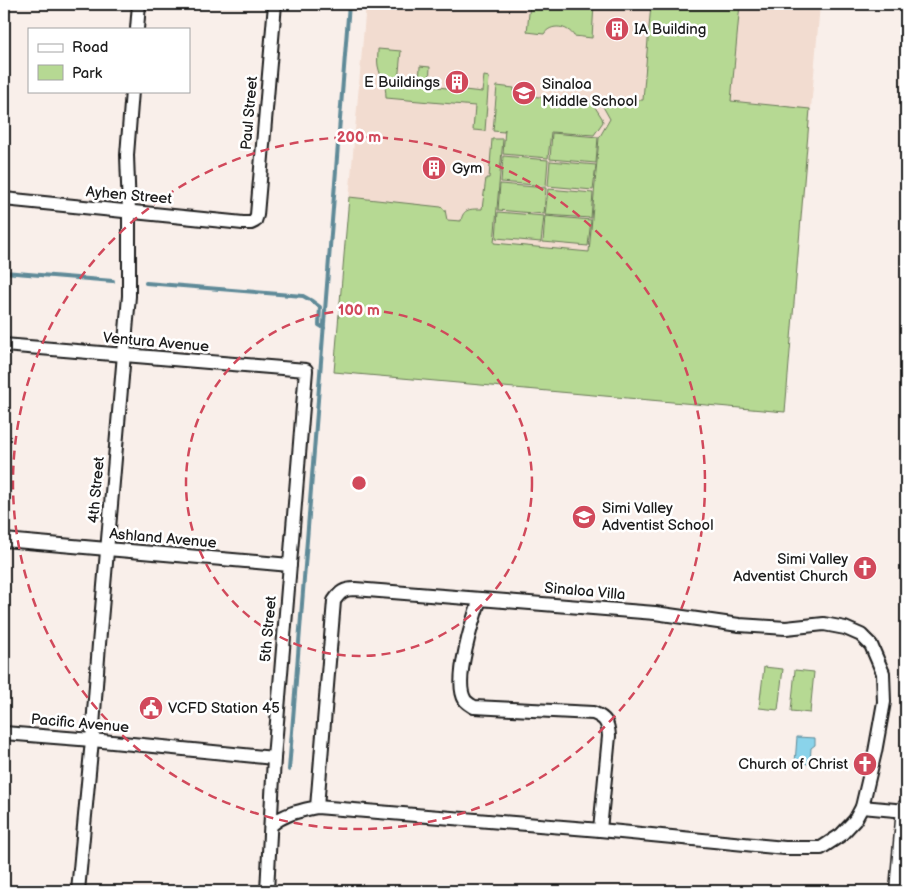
<svg xmlns="http://www.w3.org/2000/svg" width="910" height="895" font-family="'Balsamiq Sans',sans-serif">
<rect width="100%" height="100%" fill="#f9efea"/>
<filter id="ink" filterUnits="userSpaceOnUse"><feTurbulence type="fractalNoise" baseFrequency=".02" numOctaves="2"/><feDisplacementMap in="SourceGraphic" scale="10" xChannelSelector="R" yChannelSelector="G"/><feConvolveMatrix kernelMatrix="1 2 1 2 8 2 1 2 1" color-interpolation-filters="sRGB"/></filter>
<g filter="url(#ink)">
<path fill="#f2dcd0" d="M366 4H820L785 412 334 372Z"/>
<g fill="#b6d993" stroke="#697a58">
<path d="M530 4H594L592 38 574 36C568 26 551 23 544 34L527 32Z"/>
<path d="M651 4H740L731 101 810 109 785 412 334 372 349 197 441 207 445 210 447 220 461 221C463 208 471 209 482 209L486 178H489L492 139H503L494 243 589 252 599 138 610 119 601 103 604 100 628 103 629 100H643Z"/>
<path d="M378 49 401 51 398 82 419 84 420 66 430 67 429 86 482 92 484 76 489 77 485 131 473 130 475 106 386 98C386 82 381 80 378 66 377 61 378 55 378 49Z"/>
<path d="M497 86 514 88V95L591 101 602 118 603 122 594 135 551 132 548 158 503 154 505 129 504 132 493 131Z"/>
<path d="M552 133 598 137 596 163 550 159Z"/>
<path d="M503 156 548 160 546 186 501 182Z"/>
<path d="M550 161 596 165 593 190 548 186Z"/>
<path d="M500 184 546 188 544 214 498 210Z"/>
<path d="M548 189 593 193 591 218 545 215Z"/>
<path d="M498 212 544 216 541 242 496 238Z"/>
<path d="M545 216 591 220 588 246 543 242Z"/>
<path d="M764 667 783 669 778 710 759 708Z"/>
<path d="M795 670 814 672 810 713 791 711Z"/>
</g>
<path fill="#8ad3ea" stroke="#5e8a98" d="M797 737 815 738V745L811 748 810 764 795 763Z"/>
<g fill="none" stroke-linecap="round" stroke-linejoin="round">
<g stroke="#5e8a98" stroke-width="4">
<path d="M4 272 113 281"/>
<path d="M146 283 303 296 312 301 320 307 319 325 324 328"/>
<path d="M289 770 349 4"/>
</g>
<g stroke="#1c1c1c" stroke-width="16">
<g id="street">
<path d="M137 29 139 4"/>
<path d="M4 199 243 223H251L255 221 257 215 275 4"/>
<path d="M4 345 306 370 274 758 267 891"/>
<path d="M4 540 290 565"/>
<path d="M480 599C473 619 453 682 465 700 467 703 471 705 474 707L593 713C606 718 608 723 609 736L600 830"/>
<path d="M4 733 92 740 274 758"/>
<path d="M862 807 906 811"/>
<path d="M271 825C286 813 299 811 317 807L600 830 785 848H821L841 835 855 820 862 807 875 752 884 702 883 673 871 645 861 635 845 628 824 624 786 628 739 625 655 613 355 589C344 589 340 592 334 601L317 807"/>
<path d="M78 891 92 740 99 644 129 296V212L127 155 132 91"/>
</g>
</g>
<g stroke="#1c1c1c" stroke-width="21">
<path id="secondary" d="M899 891 906 808"/>
</g>
<use href="#street" stroke="#fff" stroke-width="12"/>
<use href="#secondary" stroke="#fff" stroke-width="18"/>
</g>
</g>
<g fill="none" stroke="#d1495b" stroke-width="2.5" stroke-dasharray="9 6">
<circle cx="359" cy="483" r="173"/>
<circle cx="359" cy="483" r="346"/>
</g>
<defs>
<g id="building-disc" transform="scale(1.25)"><circle r="9.5" fill="#d1495b" stroke="#fff"/><path d="M-4-6H4V6H1V3H-1V6H-4ZM-2.5-4.3h1.7v1.8h-1.7ZM.8-4.3h1.7v1.8H.8ZM-2.5-1h1.7V.8h-1.7ZM.8-1h1.7V.8H.8Z" fill="#fff"/></g>
<g id="school-disc" transform="scale(1.25)"><circle r="9.5" fill="#d1495b" stroke="#fff"/><path d="M0-5L7-2L0 1L-7-2ZM-4 1L0 2.5L4 1V4Q0 6-4 4Z" fill="#fff"/></g>
<g id="church-disc" transform="scale(1.25)"><circle r="9.5" fill="#d1495b" stroke="#fff"/><path d="M-1.2-6h2.4v3.5h3.3v2.4h-3.3V6h-2.4V-.1h-3.3v-2.4h3.3Z" fill="#fff"/></g>
<g id="civic-disc" transform="scale(1.25)"><circle r="9.5" fill="#d1495b" stroke="#fff"/><path d="M-.6-6.5H3V-4.5H.6V-3L4-1V1h2V6H-6V1h2V-1L-.6-3ZM-1.2 2.5V6h2.4V2.5Z" fill="#fff"/></g>
</defs>
<g fill-rule="evenodd">
<use href="#building-disc" x="617" y="29"/>
<use href="#building-disc" x="457" y="82"/>
<use href="#school-disc" x="524" y="93"/>
<use href="#building-disc" x="434" y="168"/>
<use href="#school-disc" x="584" y="517"/>
<use href="#church-disc" x="865" y="568"/>
<use href="#civic-disc" x="151" y="708"/>
<use href="#church-disc" x="865" y="764"/>
</g>
<g text-anchor="middle" stroke-width="5" stroke-linejoin="round" paint-order="stroke">
<g font-size="15" fill="#1c1c1c" stroke="#fff" text-anchor="start">
<text x="634" y="34">IA Building</text>
<text x="440" y="87" text-anchor="end">E Buildings</text>
<text x="542" y="89">Sinaloa<tspan x="542" dy="17">Middle School</tspan></text>
<text x="452" y="173">Gym</text>
<text x="602" y="513">Simi Valley<tspan x="602" dy="17">Adventist School</tspan></text>
<text x="848" y="564" text-anchor="end">Simi Valley<tspan x="848" dy="17">Adventist Church</tspan></text>
<text x="168" y="713">VCFD Station 45</text>
<text x="848" y="769" text-anchor="end">Church of Christ</text>
</g>
<g font-size="15" fill="#1c1c1c" stroke="#fff">
<text transform="translate(249 113) rotate(-85)" y="5">Paul Street</text>
<text transform="translate(129 195) rotate(5)" y="5">Ayhen Street</text>
<text transform="translate(156 342) rotate(5)" y="5">Ventura Avenue</text>
<text transform="translate(96 490) rotate(-85)" y="5">4th Street</text>
<text transform="translate(163 538) rotate(5)" y="5">Ashland Avenue</text>
<text transform="translate(585 591) rotate(5)" y="5">Sinaloa Villa</text>
<text transform="translate(268 629) rotate(-85)" y="5">5th Street</text>
<text transform="translate(80 723) rotate(5)" y="5">Pacific Avenue</text>
</g>
</g>
<circle cx="359" cy="483" r="8" fill="#d1495b" stroke="#fff" stroke-width="2.5"/>
<g font-size="15" text-anchor="middle" font-weight="bold" fill="#d1495b" stroke="#fff" stroke-width="5" stroke-linejoin="round" paint-order="stroke">
<text x="359" y="142">200 m</text>
<text x="359" y="315">100 m</text>
</g>
<rect width="910" height="895" fill="none" stroke="#fff" stroke-width="20"/>
<rect x="10" y="10" width="890" height="875" fill="none" stroke="#1c1c1c" stroke-width="2" filter="url(#ink)"/>
<rect x="28" y="28" width="162" height="65" fill="#ffffff" stroke="#a4a4a4"/>
<rect x="38" y="44" width="25" height="8" fill="#ffffff" stroke="#a4a4a4"/>
<text x="72" y="52" font-size="15" fill="#1c1c1c">Road</text>
<rect x="38" y="65" width="25" height="15" fill="#b6d993" stroke="#a4a4a4"/>
<text x="72" y="78" font-size="15" fill="#1c1c1c">Park</text>
</svg>
